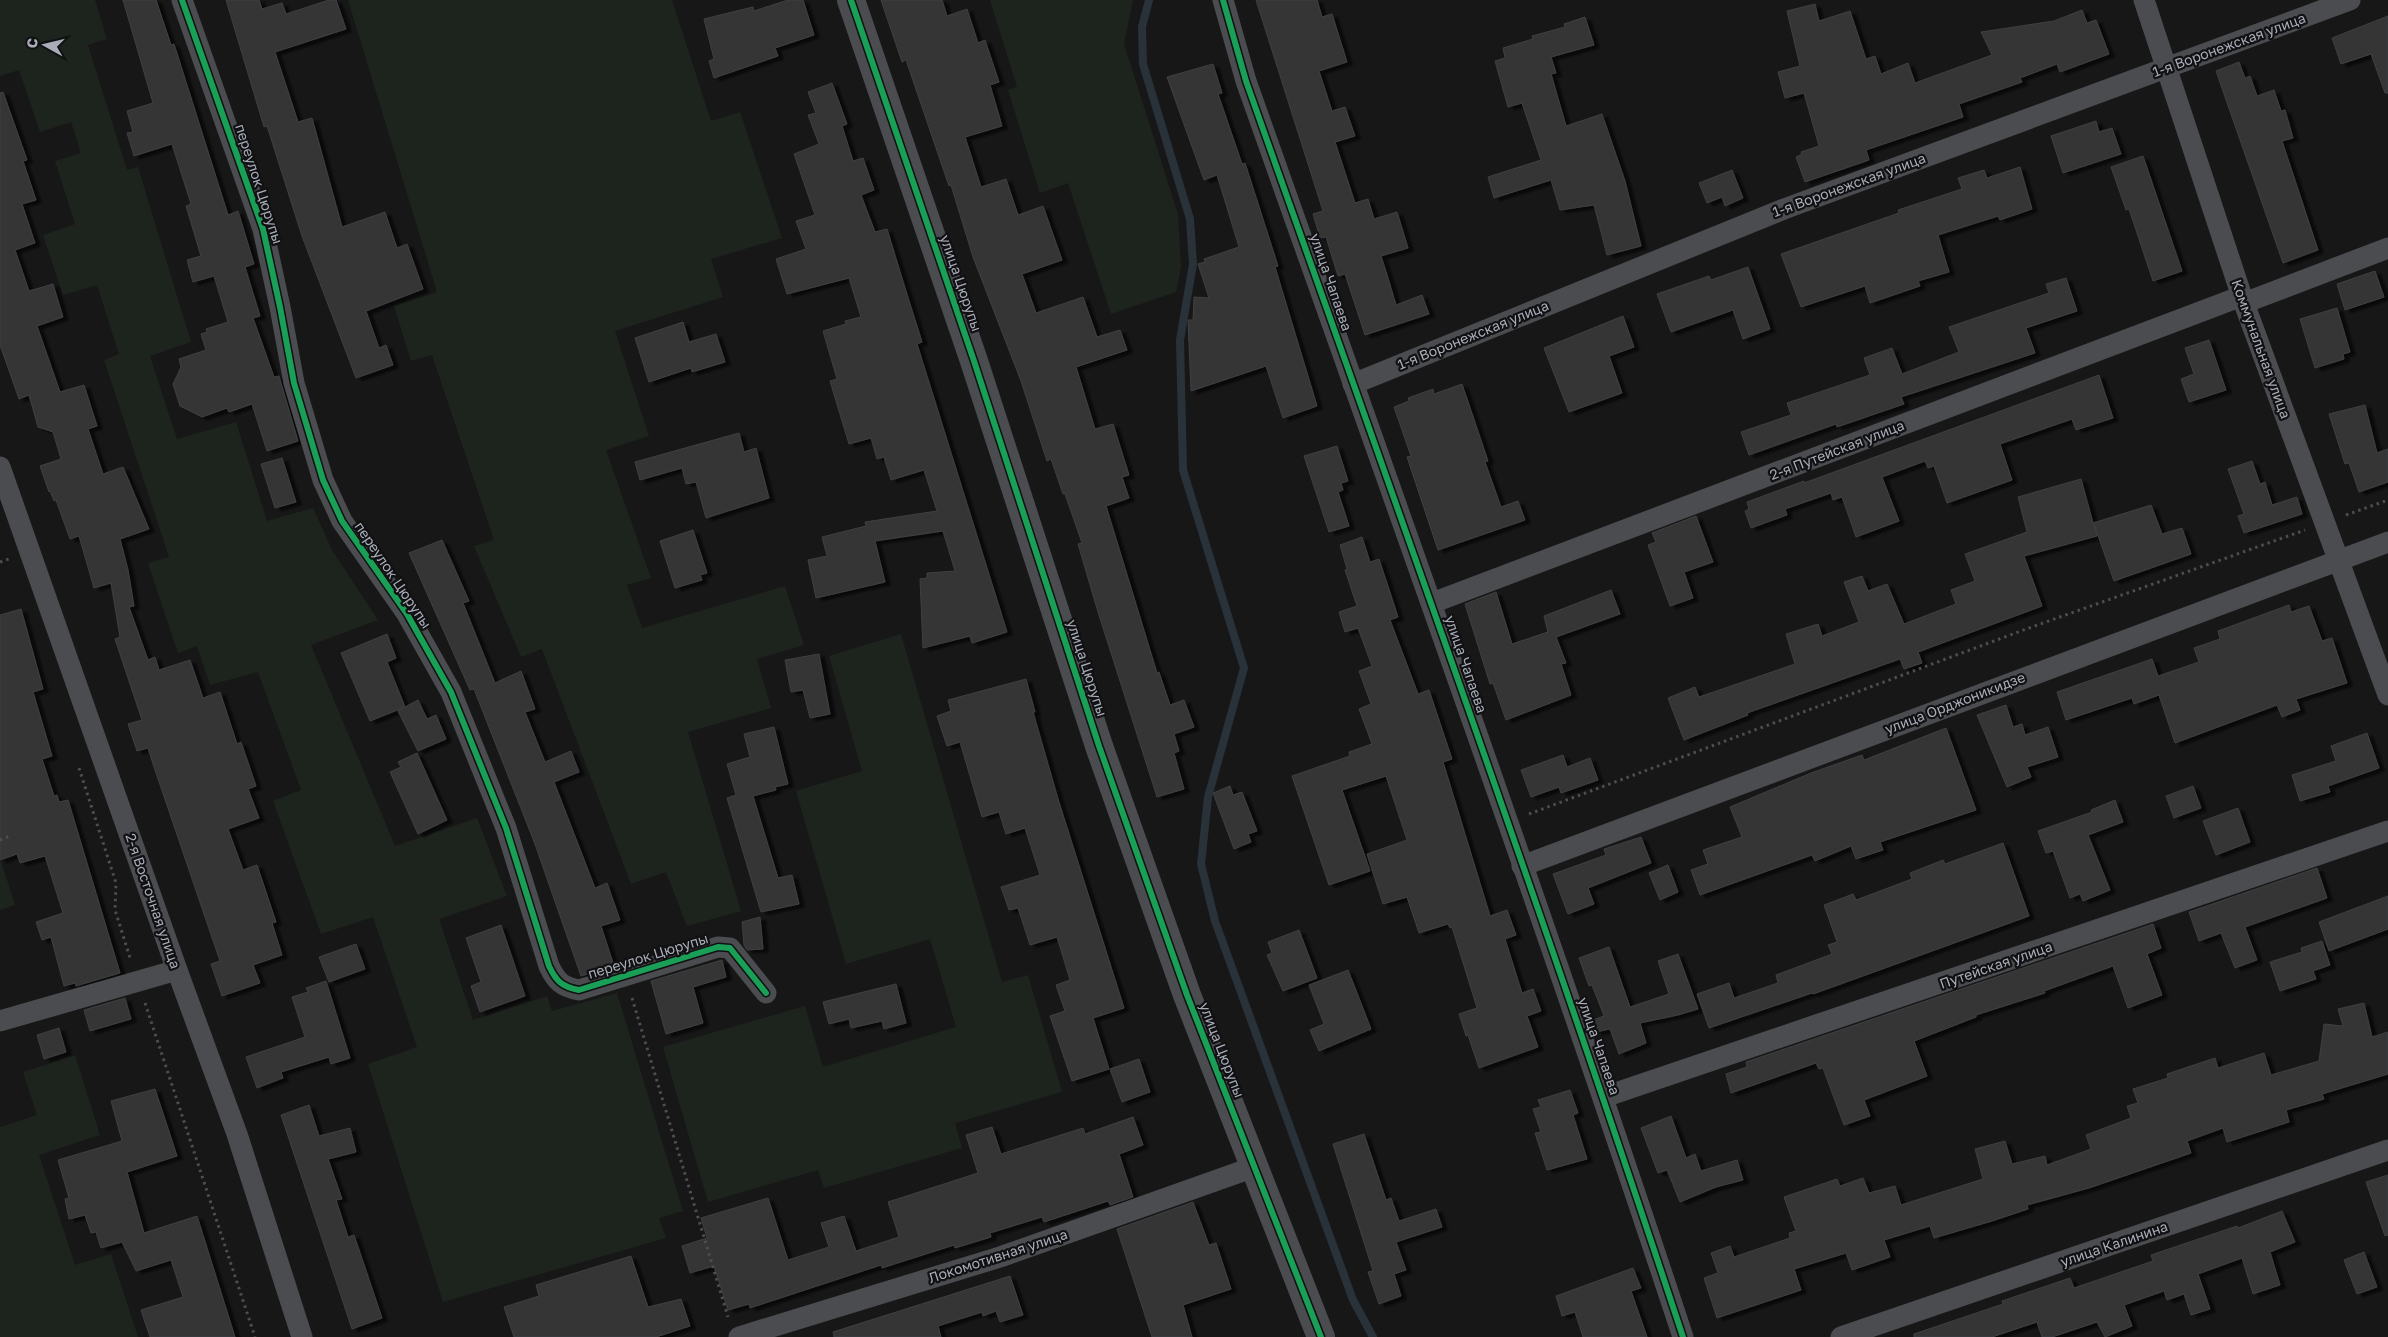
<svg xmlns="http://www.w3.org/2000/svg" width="2388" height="1337" font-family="'Golos Text',sans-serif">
<defs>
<filter id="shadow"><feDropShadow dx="5.5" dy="3" stdDeviation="1" flood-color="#0009"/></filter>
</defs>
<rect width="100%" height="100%" fill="#171717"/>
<g fill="#1d241e">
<path d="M0 0H95L107 39 88 45 127 170 138 167 191 342 150 356 177 439 236 422 267 521 313 508 332 550 378 620 311 645 395 846 477 818 507 896 439 919 473 1020 547 996 552 1011 617 993 683 1211 659 1218 666 1238 443 1302 368 1064 417 1047 373 917 321 934 273 801 301 790 258 672 210 685 197 646 178 653 148 563 169 557 104 360 119 354 97 285 63 295 43 235 75 224 55 161 81 153 71 122 40 132 19 70 0 76Z"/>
<path d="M348 0H672L711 121 740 112 782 238 711 259 723 297 615 331 649 436 606 450 651 578 627 585 642 628 785 586 804 645 757 659 771 708 688 732 741 911 687 926 666 872 631 884 542 649 521 657 474 546 494 540 432 355 411 361 394 306 437 292Z"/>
<path d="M990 0H1133L1124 44 1178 214 1181 267 1176 292 1111 314 1068 183 1040 193 1008 90 1017 87Z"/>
<path d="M901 634 1002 982 1028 975 1062 1092 955 1123 962 1148 824 1188 818 1170 708 1202 663 1047 805 1006 823 1067 956 1027 930 939 846 964 796 791 862 771 829 656Z"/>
<path d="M0 858 15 905 0 910Z"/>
<path d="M75 1055 100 1135 39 1155 75 1265 111 1254 138 1337H0V1127L37 1115 23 1072Z"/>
</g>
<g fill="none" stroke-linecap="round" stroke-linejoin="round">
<path stroke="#2a3239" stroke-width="8" d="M1149 0 1142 27 1143 64 1190 219 1193 264 1180 340 1183 470 1244 668 1208 797 1201 864 1215 921 1353 1300 1373 1337"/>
</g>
<g fill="#353536" stroke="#3f4043" filter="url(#shadow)">
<path d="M123 0H156L171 45 174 44 228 215 238 211 254 264 245 267 260 316 253 318 274 377 279 376 298 441 267 451 252 404 229 412 227 408 202 417 180 406 173 384 181 367 179 359 206 350 201 334 207 332 206 329 228 322 214 276 193 282 187 260 201 256 186 206 191 204 172 144 134 156 127 133 133 132 127 111 153 103Z"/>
<path d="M226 0H259L262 9 282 3 286 14 329 0H336L346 29 275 52 298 122 312 118 342 227 385 212 397 248 407 244 423 289 366 311 379 348 386 345 393 365 356 378 302 236 267 126 264 127Z"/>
<path d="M788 0H803L814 35 775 48 778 56 714 78 709 61 714 59 704 19 753 7 754 11Z"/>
<path d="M881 0H942L947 16 967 9 978 43 985 40 999 82 990 85 1002 126 965 137 981 187 1006 179 1018 215 1043 206 1062 260 1022 274 1036 313 1083 297 1097 337 1120 330 1127 350 1076 367 1095 429 1113 424 1129 475 1122 477 1129 498 1106 506 1157 673 1159 672 1170 705 1184 700 1194 727 1174 734 1179 751 1174 753 1184 789 1157 797 1098 612 1078 544 1082 543 1065 494H1063L1051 459 1047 461 1021 381 973 257 951 185 949 186 906 60 902 62Z"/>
<path d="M1256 0H1317L1322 17 1332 14 1347 62 1319 71 1332 111 1345 107 1355 136 1335 142 1355 203 1368 199 1374 219 1397 212 1408 248 1381 256 1388 278 1396 305 1422 295 1429 314 1365 335 1345 274 1338 276 1326 237 1320 238 1313 214 1323 211Z"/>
<path d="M1815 4 1819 21 1850 11 1866 59 1875 56 1881 74 1908 63 1915 83 1992 55 1981 32 2054 21 2082 10 2087 23 2096 20 2109 54 2060 72 2057 64 2020 78 2022 82 1959 104 1963 117 1866 150 1869 160 1805 182 1796 157 1802 154 1801 152 1819 146 1804 93 1785 98 1778 72 1800 66 1787 11Z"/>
<path d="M2388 16V93H2385L2371 54 2341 64 2332 38Z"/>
<path d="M1585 17 1594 45 1551 57 1556 73 1551 74 1566 126 1602 114 1625 181 1641 246 1607 255 1594 205 1560 210 1551 180 1494 198 1488 177 1541 160 1522 103 1508 107 1495 61 1505 58 1503 48 1533 39 1532 36 1565 27 1564 24Z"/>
<path d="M2239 62 2245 78 2250 76 2257 96 2274 90 2281 111 2285 110 2293 138 2282 141 2318 250 2283 263 2216 71Z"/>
<path d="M1213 64 1222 93 1218 94 1242 164 1245 163 1278 266 1275 267 1317 406 1283 418 1266 366 1191 391 1188 320H1193L1194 297 1209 298 1198 264 1205 262 1204 259 1239 247 1217 175 1204 180 1167 77Z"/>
<path d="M832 83 847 124 842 126 853 161 863 158 874 190 861 195 875 232 887 229 905 288 922 342 917 344 1007 632 972 643 970 636 923 648 920 579 927 578V573L955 571 943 531 875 541 885 582 816 598 808 560 827 556 822 537 866 526 865 522 937 511 924 470 891 480 884 457 877 459 871 438 849 444 830 381 837 379 823 331 846 324 845 321 861 317 849 278 787 294 776 259 806 249 796 221 815 215 794 154 819 144 808 115 816 113 808 92Z"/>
<path d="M3 92 27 160 23 161 36 200 22 204 35 243 15 250 29 291 53 284 63 317 37 326 60 392 84 385 97 426 88 429 103 474 123 467 149 529 120 539 128 570 134 606 129 607 148 660 155 657 159 670 190 660 203 698 220 692 237 744 241 742 256 786 248 789 259 818 228 829 243 870 257 865 276 922 272 923 282 955 253 965 260 983 222 996 211 964 220 961 154 767 148 748 137 751 128 724 142 720 115 639 120 637 111 583 94 588 79 536 70 539 56 500 54 501 50 491 49 492 40 466 61 459 53 432 38 427 29 395 19 399 0 345V93Z"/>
<path d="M2096 121 2099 132 2112 128 2121 154 2063 173 2051 136Z"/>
<path d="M2143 156 2182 271 2153 281 2129 209 2126 210 2111 167Z"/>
<path d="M2020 167 2032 209 2000 220 1998 216 1938 235 1949 272 1918 281 1920 286 1870 303 1865 286 1801 307 1781 254 1899 213 1898 210 1962 189 1958 178 1984 170 1987 178Z"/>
<path d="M1732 170 1743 198 1725 206 1722 197 1707 203 1699 183Z"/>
<path d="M1748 267 1770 329 1743 339 1733 310 1671 332 1657 294 1709 276 1711 280Z"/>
<path d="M2375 271 2384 297 2345 310 2337 284Z"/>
<path d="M2066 278 2077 311 2026 328 2035 353 1901 397 1904 404 1837 427 1836 424 1749 455 1741 432 1791 415 1787 403 1870 375 1864 358 1892 348 1902 374 1959 352 1949 327 2049 293 2046 284Z"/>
<path d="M2337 308 2350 352 2343 354 2344 359 2315 368 2300 319Z"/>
<path d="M1623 316 1634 347 1609 356 1622 393 1569 412 1544 348Z"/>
<path d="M683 322 689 342 716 334 725 362 692 372 691 368 649 382 635 338Z"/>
<path d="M2209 340 2226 390 2189 402 2181 379 2194 374 2185 348Z"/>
<path d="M2099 375 2113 418 2076 430 2072 419 2000 444 2012 480 1947 503 1934 466 1928 468 1925 461 1882 477 1899 521 1856 537 1842 497 1833 500 1831 493 1785 509 1787 515 1751 528 1745 511 1749 509 1747 502 1804 481V483Z"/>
<path d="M1462 384 1488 461 1485 462 1501 507 1518 501 1525 520 1438 550 1407 457 1411 456 1394 407 1409 401 1408 398 1433 389 1434 394Z"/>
<path d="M2365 405 2377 453 2388 449V482L2359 492 2349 463 2345 464 2329 414Z"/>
<path d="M739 433 744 452 756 448 769 498 706 518 696 482 686 484 682 468 640 480 635 462Z"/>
<path d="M1337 446 1348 481 1341 483 1343 490 1338 492 1349 526 1329 532 1304 456Z"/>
<path d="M282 458 296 502 275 508 261 464Z"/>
<path d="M2252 461 2260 484 2265 482 2272 505 2297 497 2302 514 2244 533 2238 516 2244 514 2228 469Z"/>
<path d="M2081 479 2093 523 2151 505 2162 534 2182 528 2191 554 2114 581 2094 524 2097 536 2024 556 2042 606 1918 652 1922 663 1904 669 1900 659 1747 713 1748 715 1684 740 1668 698 1695 687 1699 697 1795 664 1786 634 1818 624 1822 636 1859 622 1844 582 1862 576 1868 591 1887 584 1904 624 1956 604 1951 590 1975 581 1965 554 2027 532 2018 497Z"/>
<path d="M1696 516 1713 562 1684 572 1693 598 1670 606 1648 545 1656 542 1652 533Z"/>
<path d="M693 530 707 573 700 575 702 580 675 588 660 541Z"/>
<path d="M1362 537 1370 562 1379 559 1398 617 1390 620 1418 694 1429 690 1452 759 1443 762 1490 916 1507 910 1516 935 1505 939 1522 993 1533 989 1541 1011 1527 1016 1538 1047 1479 1068 1468 1035 1466 1036 1459 1014 1477 1008 1452 927 1450 928 1448 924 1419 933 1407 897 1383 904 1367 854 1407 840 1386 776 1342 790 1370 871 1329 885 1292 776 1350 756 1349 752 1372 744 1359 709 1371 704 1359 671 1372 666 1358 628 1345 632 1339 612 1357 606 1345 570 1347 569 1340 545Z"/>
<path d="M442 540 469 601 463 603 495 683 521 671 535 709 525 712 545 762 571 751 579 772 554 782 595 888 607 883 620 920 601 926 614 966 581 976 535 844 474 689 470 690 409 553Z"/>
<path d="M1611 590 1620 614 1556 637 1566 663 1561 664 1571 695 1506 720 1493 683 1490 684 1465 604 1496 592 1512 644 1548 632 1544 616Z"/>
<path d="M2289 605 2291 612 2309 606 2322 641 2332 638 2347 683 2296 699 2300 710 2282 717 2277 705 2175 743 2159 695 2134 704 2132 698 2066 720 2057 692 2152 659 2158 676 2199 662 2194 648 2220 639 2218 631Z"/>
<path d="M21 609 43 689 33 692 52 756 42 759 54 796 57 795 59 802 68 800 120 973 76 986 75 983 64 986 51 937 42 940 36 922 63 913 45 856 20 863 17 854 0 860V615Z"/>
<path d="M387 634 396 658 387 662 405 707 370 721 341 653Z"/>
<path d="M819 654 830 714 810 718 803 690 791 692 785 660Z"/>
<path d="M1026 679 1035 712H1033L1058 799 1124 1008 1093 1018 1109 1069 1072 1081 1050 1016 1065 1011 1056 985 1070 980 1057 937 1030 945 1018 908 1009 910 1001 887 1040 875 1025 828 1006 834 999 812 982 817 960 742 947 746 937 716 951 711 948 700Z"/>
<path d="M418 700 427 719 436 715 446 739 418 751 398 711Z"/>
<path d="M2006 705 2013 727 2022 724 2025 735 2048 727 2058 757 2027 767 2031 777 2007 787 1977 715Z"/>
<path d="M774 727 788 784 775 787 776 790 753 796 778 878 792 875 799 904 761 912 727 798 736 795 727 764 750 757 744 734Z"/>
<path d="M1946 728 1976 810 1880 842 1883 850 1856 859 1851 846 1815 861 1812 855 1700 895 1691 870 1708 864 1703 850 1742 837 1730 807 1811 773 1862 755 1864 760Z"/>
<path d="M2367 733 2379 768 2328 786 2330 792 2300 801 2292 775 2336 761 2331 746Z"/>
<path d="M417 753 447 820 418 834 390 772 401 767 398 762Z"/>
<path d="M1563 755 1567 767 1590 758 1598 780 1561 793 1559 787 1531 797 1521 770Z"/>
<path d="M1230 786 1233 795 1242 792 1257 831 1248 834 1251 842 1234 849 1213 793Z"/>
<path d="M2193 786 2201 808 2174 818 2166 796Z"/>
<path d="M2115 800 2123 822 2088 835 2110 890 2083 901 2080 894 2070 898 2053 851 2046 853 2038 831 2092 812 2091 810Z"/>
<path d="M2238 808 2250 842 2216 855 2203 821Z"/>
<path d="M1641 837 1651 863 1588 888 1594 904 1568 914 1553 874 1606 855 1604 849Z"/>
<path d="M2003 843 2029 916 1813 994 1812 993 1709 1028 1697 994 1729 983 1734 998 1778 983 1776 975 1832 954 1828 945 1837 942 1824 905 1853 894 1856 900 1912 879 1910 873 1943 860 1945 864Z"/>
<path d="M1668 865 1678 892 1660 900 1649 873Z"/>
<path d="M2317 868 2327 898 2245 927 2257 960 2235 968 2221 933 2199 941 2189 912Z"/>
<path d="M2388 896V929L2329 951 2319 922Z"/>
<path d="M760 917 763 949 747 950 744 945 742 922Z"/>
<path d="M2153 924 2161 948 2147 954 2162 995 2128 1008 2113 966 2044 991 2045 993 1976 1015V1017L1914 1041 1927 1076 1864 1100 1870 1116 1844 1125 1823 1068 1819 1069 1816 1063 1731 1093 1726 1074 1747 1067 1746 1062Z"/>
<path d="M501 925 525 996 480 1012 471 986 481 982 466 938Z"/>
<path d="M1299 930 1317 978 1283 991 1267 955 1272 953 1268 942Z"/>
<path d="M2322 941 2330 965 2313 971 2316 979 2280 991 2270 962 2302 952 2301 948Z"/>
<path d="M356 944 365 969 329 982 319 957Z"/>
<path d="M1609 947 1630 1007 1669 994 1658 961 1678 954 1698 1009 1678 1015 1640 1023 1646 1043 1619 1054 1610 1029 1596 1032 1593 1020 1604 1016 1592 985 1589 986 1579 958Z"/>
<path d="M722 960 726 977 693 987 703 1023 666 1034 651 981Z"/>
<path d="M1348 970 1371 1029 1319 1051 1310 1030 1324 1024 1309 985Z"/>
<path d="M326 981 350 1058 331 1064 329 1057 281 1072 283 1078 257 1088 246 1057 305 1037 292 997 308 992 306 988Z"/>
<path d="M896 984 906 1023 884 1029 882 1021 851 1028 849 1019 829 1024 823 1002Z"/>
<path d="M125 998 131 1019 90 1031 84 1010Z"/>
<path d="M2364 1003 2372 1037 2388 1032V1074L2322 1094 2324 1099 2286 1110 2289 1122 2227 1142 2223 1128 2187 1141 2191 1153 2089 1188 2027 1205 2028 1209 1992 1221 1934 1238 1930 1226 1884 1240 1890 1257 1852 1270 1846 1253 1794 1269 1801 1290 1717 1318 1704 1278 1718 1273 1711 1253 1730 1246 1734 1257 1790 1238 1789 1233 1796 1231 1784 1197 1837 1179 1840 1186 1863 1178 1869 1193 1895 1186 1901 1205 1983 1179 1975 1149 2005 1141 2012 1164 2045 1156 2047 1165 2091 1149 2086 1135 2131 1118 2127 1106 2138 1103 2133 1089 2168 1078 2167 1074 2215 1058 2218 1068 2264 1053 2271 1075 2319 1061 2324 1024 2343 1026 2338 1009Z"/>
<path d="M59 1028 66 1052 44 1059 37 1035Z"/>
<path d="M1139 1059 1150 1092 1122 1102 1110 1069Z"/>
<path d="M155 1089 177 1156 127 1172 144 1233 197 1216 235 1337H150L141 1310 183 1297 171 1260 136 1271 122 1242 101 1248 96 1232 91 1233 85 1215 69 1219 65 1199 69 1198 58 1160 122 1141 111 1101Z"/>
<path d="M1570 1090 1578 1113 1573 1115 1587 1159 1547 1170 1535 1133 1541 1132 1533 1109 1541 1107 1538 1100Z"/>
<path d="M309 1105 319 1136 350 1128 356 1152 328 1159 342 1199 336 1200 348 1237 354 1235 382 1318 352 1329 281 1115Z"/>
<path d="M1671 1116 1686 1158 1695 1154 1701 1171 1737 1160 1743 1180 1716 1187 1680 1202 1667 1170 1658 1173 1641 1128Z"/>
<path d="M1133 1117 1143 1145 1119 1154 1133 1197 1110 1205 1108 1201 1044 1222 1042 1217 990 1233 991 1237 955 1248 954 1245 882 1268 881 1265 750 1308 749 1304 728 1310 714 1266 690 1273 682 1246 707 1238 701 1218 768 1198 788 1260 829 1247 821 1223 844 1216 856 1251 899 1237 888 1202 978 1173 966 1135 992 1127 1001 1154 1083 1128 1085 1134Z"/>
<path d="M1364 1134 1386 1200 1391 1198 1399 1221 1436 1209 1442 1227 1396 1242 1406 1270 1394 1274 1401 1296 1379 1304 1368 1272 1373 1271 1333 1144Z"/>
<path d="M2388 1175V1235L2385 1236 2366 1182Z"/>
<path d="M1193 1202 1209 1245 1216 1243 1231 1289 1183 1305 1192 1337H1152L1117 1229Z"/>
<path d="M2282 1211 2295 1242 2270 1252 2280 1285 2253 1294 2242 1258 2198 1274 2210 1309 2191 1315 2184 1294 2167 1300 2164 1291 2124 1305 2132 1326 2105 1337 2097 1322 2052 1337H2042L2037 1322 1992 1337H1914V1334L2003 1304 2002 1301 2070 1278 2074 1288 2153 1261 2151 1255 2237 1226 2238 1228Z"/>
<path d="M2364 1252 2377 1287 2357 1294 2344 1260Z"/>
<path d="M631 1256 648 1307 681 1299 690 1326 656 1337H514L504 1307 539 1296 536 1285Z"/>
<path d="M1633 1268 1641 1288 1631 1291 1647 1337H1583L1575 1312 1562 1316 1556 1296Z"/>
<path d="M1010 1276 1023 1315 1000 1322 996 1311 983 1316 982 1312 938 1326 941 1337H834L833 1332Z"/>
</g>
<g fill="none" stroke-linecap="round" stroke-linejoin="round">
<g stroke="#4d4e52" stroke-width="3" stroke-dasharray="2.5 4" stroke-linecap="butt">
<path d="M2346 515 2388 500"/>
<path d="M0 562 9 559"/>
<path d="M79 768 116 883 115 910 131 961"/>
<path d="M1529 814 2029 628 2305 530"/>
<path d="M0 840 12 835"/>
<path d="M632 998 728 1317"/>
<path d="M145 1003 255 1337"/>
</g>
<g stroke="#4b4c50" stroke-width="21">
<path d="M182 0 263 229 280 307 294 383 323 480 342 521 407 614 451 692 506 828 549 966C556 981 562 987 579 990L718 947 730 948 766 993"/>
<path d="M1223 0 1246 81C1394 499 1544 916 1683 1337"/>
<path d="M2144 0 2244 303 2388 695"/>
<path d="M2244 303 2388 248"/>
<path d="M1353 384 1784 209 2350 0"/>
<path d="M0 467 177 970 237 1134 302 1337"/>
<path d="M1432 603 2242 296"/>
<path d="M1522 866 2388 542"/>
<path d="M0 1021 177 970"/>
<path d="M1604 1097 2388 831"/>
<path d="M739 1337 1000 1257 1254 1167"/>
<path d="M1841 1337 2388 1150"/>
</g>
<path stroke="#4b4c50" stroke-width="28" d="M851 0 974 361 1099 746 1187 995 1321 1337"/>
<g stroke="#111113" stroke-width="9">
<g id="cycleway">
<path d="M182 0 263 229 280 307 294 383 323 480 342 521 407 614 451 692 506 828 549 966C556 981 562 987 579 990L718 947 730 948 766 993"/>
<path d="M851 0 974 361 1099 746 1187 995 1321 1337"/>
<path d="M1223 0 1246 81C1394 499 1544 916 1683 1337"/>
</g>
</g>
<use href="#cycleway" stroke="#1a9f57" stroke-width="6"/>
</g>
<g text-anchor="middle" stroke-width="4.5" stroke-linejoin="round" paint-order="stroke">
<g font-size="14" fill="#a8adb8" stroke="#111113">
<text transform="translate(2229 45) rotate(-20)" y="5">1-я Воронежская улица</text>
<text transform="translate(259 184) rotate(72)" y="5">переулок Цюрупы</text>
<text transform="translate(1849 185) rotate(-20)" y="5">1-я Воронежская улица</text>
<text transform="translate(1331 282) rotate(71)" y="5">улица Чапаева</text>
<text transform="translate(961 283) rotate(71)" y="5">улица Цюрупы</text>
<text transform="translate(1473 335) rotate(-22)" y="5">1-я Воронежская улица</text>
<text transform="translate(2261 349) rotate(70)" y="5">Коммунальная улица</text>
<text transform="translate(1837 450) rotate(-21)" y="5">2-я Путейская улица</text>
<text transform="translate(393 575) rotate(56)" y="5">переулок Цюрупы</text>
<text transform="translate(1466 664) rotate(71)" y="5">улица Чапаева</text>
<text transform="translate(1087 668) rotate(72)" y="5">улица Цюрупы</text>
<text transform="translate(1955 703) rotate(-21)" y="5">улица Орджоникидзе</text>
<text transform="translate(153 901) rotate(71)" y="5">2-я Восточная улица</text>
<text transform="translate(648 956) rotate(-17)" y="5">переулок Цюрупы</text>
<text transform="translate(1996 965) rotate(-19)" y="5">Путейская улица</text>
<text transform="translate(1599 1046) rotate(71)" y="5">улица Чапаева</text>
<text transform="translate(1222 1050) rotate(69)" y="5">улица Цюрупы</text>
<text transform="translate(2114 1244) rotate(-19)" y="5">улица Калинина</text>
<text transform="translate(998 1256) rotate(-18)" y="5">Локомотивная улица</text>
</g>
</g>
<g transform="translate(45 45) rotate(278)" stroke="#111113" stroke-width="4" paint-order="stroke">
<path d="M0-4L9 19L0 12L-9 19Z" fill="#a8adb8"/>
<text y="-8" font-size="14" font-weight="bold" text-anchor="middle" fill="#a8adb8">С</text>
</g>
</svg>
